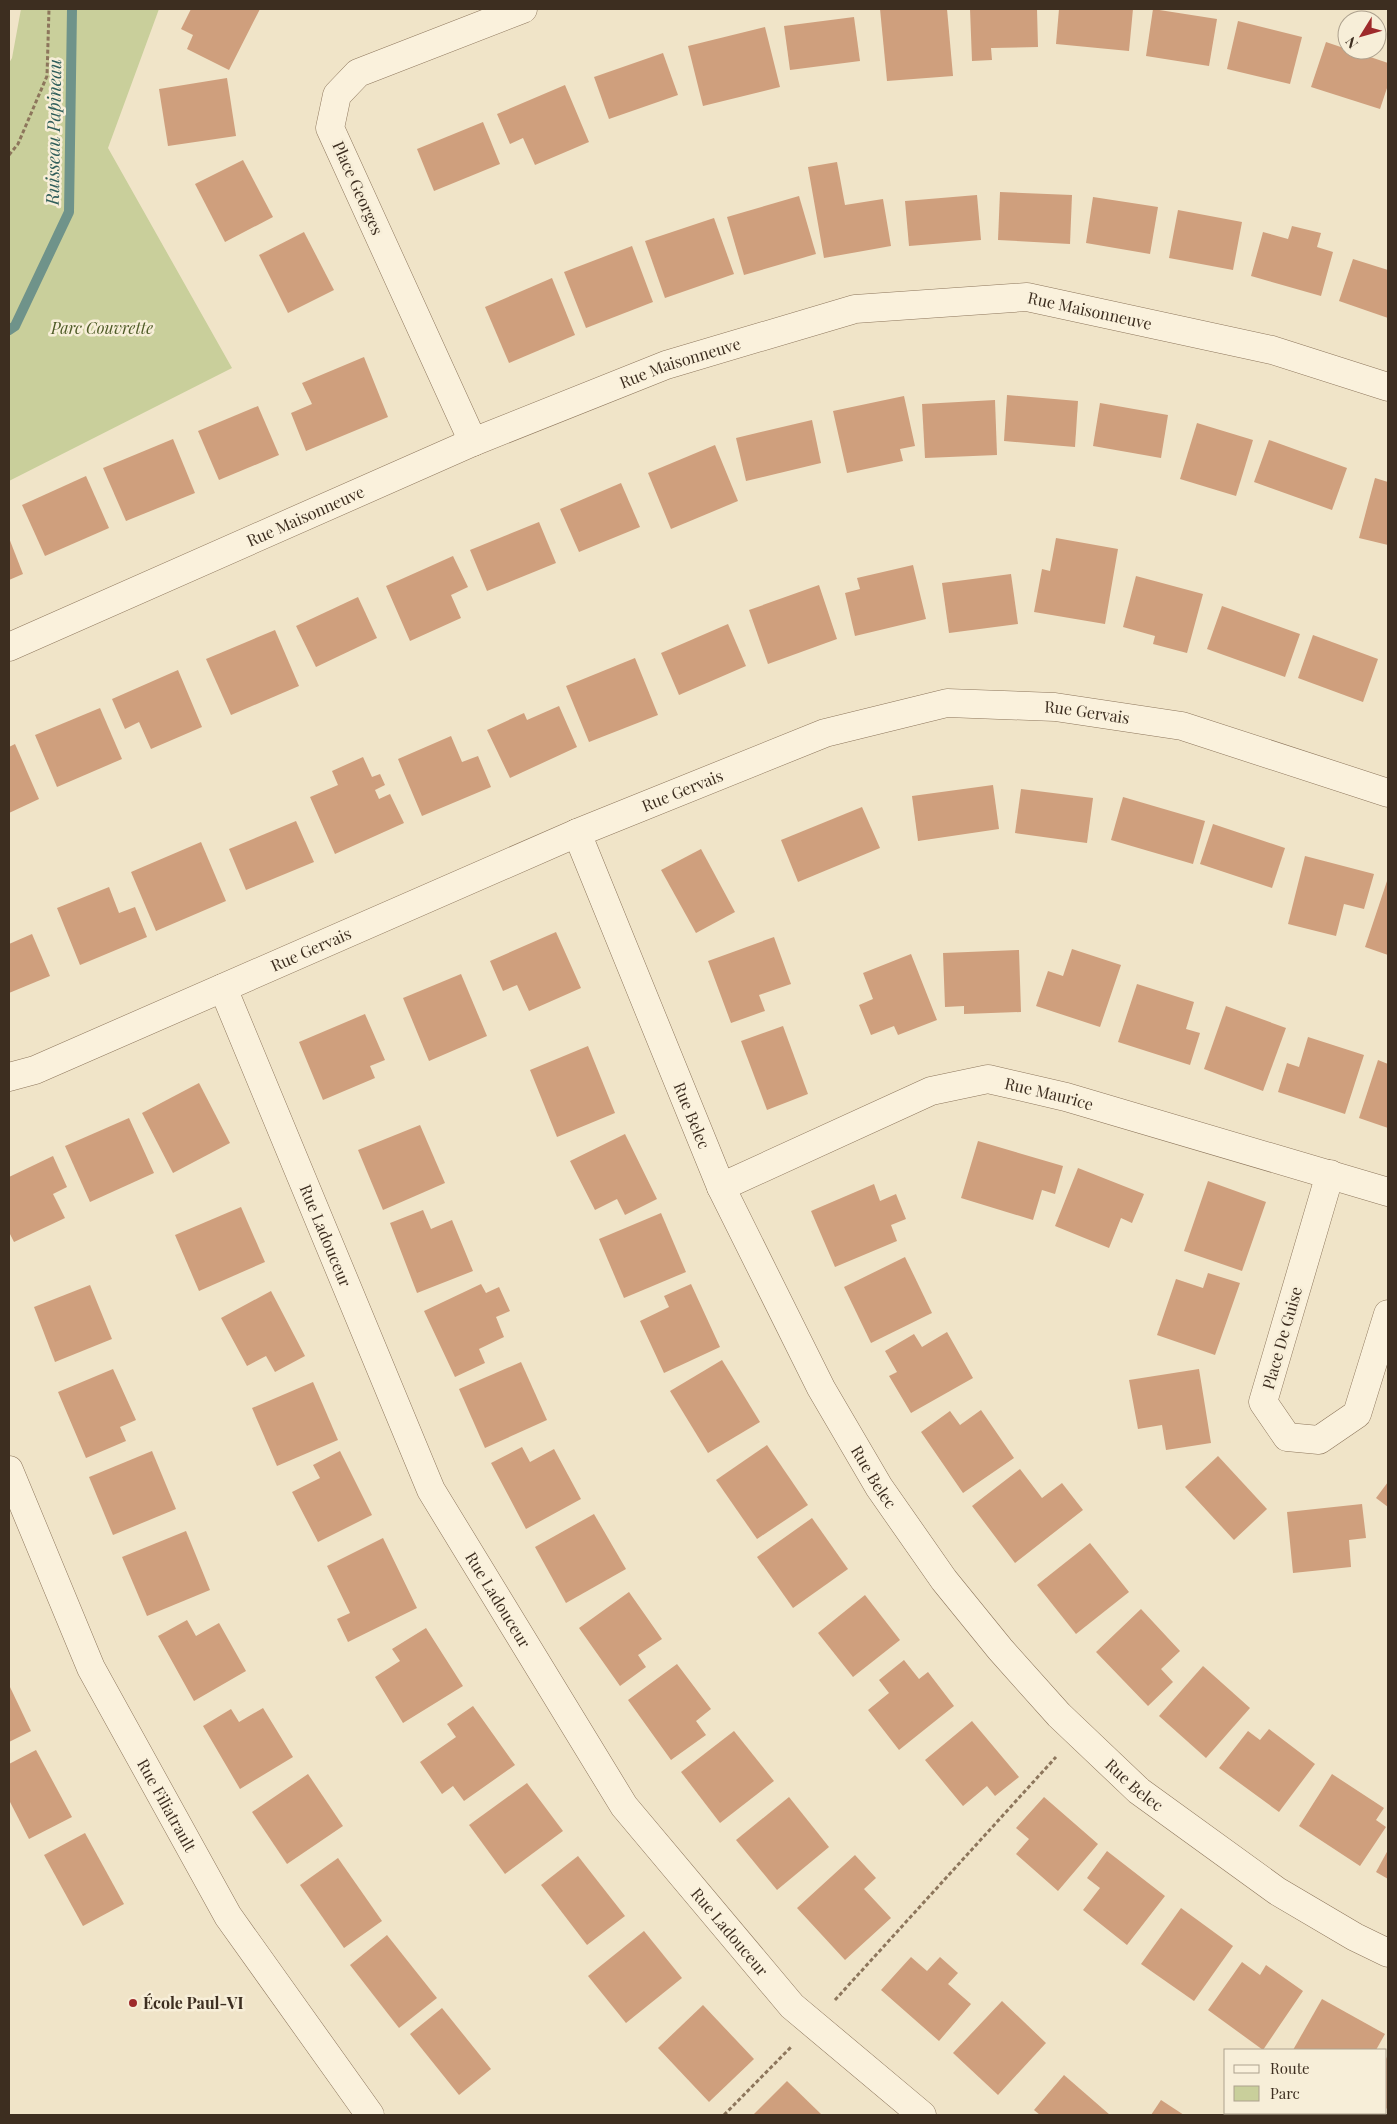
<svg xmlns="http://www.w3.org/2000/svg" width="1397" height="2124" font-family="'Playfair Display',serif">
<rect width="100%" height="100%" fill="#f0e4c8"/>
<path fill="#c9cf9b" d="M21 9H159L108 148 232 368 9 481V63L12 58Z"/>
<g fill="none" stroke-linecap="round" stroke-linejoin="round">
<path stroke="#6f938a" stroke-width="10" d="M9 330 15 326 69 212 72 9"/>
</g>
<g fill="#cf9f7d">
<path d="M191 9H260L229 70 187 49 193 35 181 29Z"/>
<path d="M880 9H947L953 76 887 81Z"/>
<path d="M970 9H1037L1038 47 991 48 992 60 972 61Z"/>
<path d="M1059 9H1133L1129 51 1056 44Z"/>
<path d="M1153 9 1217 19 1209 66 1146 56Z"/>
<path d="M854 17 860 61 790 70 784 26Z"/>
<path d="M1238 21 1302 37 1290 84 1227 69Z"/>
<path d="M765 27 780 87 703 106 688 46Z"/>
<path d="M1326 42 1388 63V85L1380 109 1311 87Z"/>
<path d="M663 53 678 95 609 119 594 77Z"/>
<path d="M227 78 236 136 168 146 159 89Z"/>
<path d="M565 85 589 142 535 165 523 138 510 144 497 114Z"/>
<path d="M483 122 500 164 434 191 417 149Z"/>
<path d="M243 160 273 217 225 242 195 184Z"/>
<path d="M837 162 845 205 883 199 891 246 824 258 808 167Z"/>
<path d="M1000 192 1072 195 1070 244 998 240Z"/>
<path d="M977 195 981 240 909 246 905 201Z"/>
<path d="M799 196 816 254 744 275 727 217Z"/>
<path d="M1093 197 1158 207 1150 254 1086 243Z"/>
<path d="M1178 210 1242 222 1233 270 1169 258Z"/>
<path d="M714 218 734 274 665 298 645 241Z"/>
<path d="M1292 226 1321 233 1317 247 1333 252 1321 296 1251 276 1263 232 1288 239Z"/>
<path d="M304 232 334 290 288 313 259 255Z"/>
<path d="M632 246 653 302 586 328 564 272Z"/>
<path d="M1353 259 1388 270V318L1339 301Z"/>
<path d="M552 278 575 335 509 363 485 307Z"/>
<path d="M364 357 388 417 306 451 291 413 312 404 302 383Z"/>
<path d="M1007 395 1078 401 1075 447 1004 441Z"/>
<path d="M904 396 915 446 900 449 903 461 847 473 833 411Z"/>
<path d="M995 400 997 455 925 458 922 404Z"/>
<path d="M1100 403 1168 415 1161 458 1093 446Z"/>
<path d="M258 406 279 455 219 480 198 431Z"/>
<path d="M812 420 821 463 746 481 736 438Z"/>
<path d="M1197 423 1253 440 1236 496 1180 479Z"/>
<path d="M173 439 195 493 126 521 103 468Z"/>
<path d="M1269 440 1347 468 1332 510 1254 482Z"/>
<path d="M715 445 738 501 671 529 648 473Z"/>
<path d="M86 476 109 528 45 556 22 505Z"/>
<path d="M1375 478 1388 482V545L1359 538Z"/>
<path d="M621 483 640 527 579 552 560 509Z"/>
<path d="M539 522 556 563 487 591 470 550Z"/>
<path d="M9 538 23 574 9 580Z"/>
<path d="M1056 538 1118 549 1105 624 1034 612 1042 569 1050 571Z"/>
<path d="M453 556 468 587 451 595 461 618 410 641 386 586Z"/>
<path d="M913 565 926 619 855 636 845 593 860 589 857 578Z"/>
<path d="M1011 574 1018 624 949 633 942 583Z"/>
<path d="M1136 576 1203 594 1187 653 1153 644 1155 636 1123 627Z"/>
<path d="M819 585 837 639 768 664 749 610Z"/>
<path d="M358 597 377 638 316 667 296 626Z"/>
<path d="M1222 606 1300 634 1285 677 1207 649Z"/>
<path d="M728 624 746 666 679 695 661 653Z"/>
<path d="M275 630 299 686 231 715 206 659Z"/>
<path d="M1313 635 1378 659 1363 702 1298 678Z"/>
<path d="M635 658 658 715 589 742 566 686Z"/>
<path d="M178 670 202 727 151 749 139 722 125 729 112 699Z"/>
<path d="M559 706 577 747 510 778 487 730 524 713 527 720Z"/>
<path d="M100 708 122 759 57 787 35 735Z"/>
<path d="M451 736 462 762 478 756 491 787 422 816 398 759Z"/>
<path d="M15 744 39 799 9 813V747Z"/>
<path d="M363 757 372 777 380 774 385 785 375 790 379 799 390 794 404 823 335 854 310 797 338 785 332 771Z"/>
<path d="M993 785 999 829 918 841 912 796Z"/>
<path d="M1021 789 1093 798 1087 843 1015 833Z"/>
<path d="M1123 797 1205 821 1193 864 1111 840Z"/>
<path d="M862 807 880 848 798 882 781 840Z"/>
<path d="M296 821 314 862 246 890 229 849Z"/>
<path d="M1213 824 1285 848 1272 888 1200 864Z"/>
<path d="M201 842 226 901 156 931 131 872Z"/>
<path d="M701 849 735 912 696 933 661 870Z"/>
<path d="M1305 856 1374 874 1364 909 1344 904 1336 936 1288 924Z"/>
<path d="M1387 881 1388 882V955L1365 947Z"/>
<path d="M109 887 119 913 135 907 147 937 80 965 57 908Z"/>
<path d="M556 932 581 988 529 1011 517 985 503 991 490 961Z"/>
<path d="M32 934 50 976 9 993V944Z"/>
<path d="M774 937 791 984 759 995 765 1011 731 1023 708 961Z"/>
<path d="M1072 949 1121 965 1100 1027 1036 1006 1048 971 1063 976Z"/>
<path d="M1019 950 1021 1012 964 1014V1006L945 1007 943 953Z"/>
<path d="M911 954 937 1020 898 1035 894 1026 871 1035 859 1005 873 999 863 973Z"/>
<path d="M461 974 487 1036 429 1061 403 998Z"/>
<path d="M1137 984 1194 1002 1186 1029 1200 1033 1190 1065 1118 1042Z"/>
<path d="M1226 1006 1286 1028 1263 1091 1204 1069Z"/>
<path d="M365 1014 385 1060 370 1066 375 1078 323 1100 299 1042Z"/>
<path d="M783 1026 808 1094 767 1110 741 1041Z"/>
<path d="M1308 1037 1364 1055 1345 1114 1278 1092 1287 1063 1299 1067Z"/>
<path d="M588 1046 615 1113 557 1137 530 1070Z"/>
<path d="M1378 1060 1388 1064V1128L1359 1118Z"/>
<path d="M199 1083 230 1143 173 1173 142 1113Z"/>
<path d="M129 1118 154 1173 90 1202 65 1146Z"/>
<path d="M420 1125 445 1183 383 1210 358 1150Z"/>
<path d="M625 1134 657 1199 625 1215 617 1199 595 1210 570 1161Z"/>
<path d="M978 1141 1063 1166 1055 1194 1042 1190 1033 1220 961 1198Z"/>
<path d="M53 1156 67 1187 53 1194 65 1218 14 1242 9 1232V1177Z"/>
<path d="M1078 1168 1144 1194 1132 1223 1121 1218 1109 1248 1055 1226Z"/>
<path d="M1208 1181 1266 1202 1242 1271 1184 1251Z"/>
<path d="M874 1184 880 1201 896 1194 906 1219 891 1225 897 1241 835 1267 811 1211Z"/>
<path d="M241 1207 265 1262 199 1291 175 1235Z"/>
<path d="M423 1210 431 1229 452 1220 473 1271 417 1293 390 1223Z"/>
<path d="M661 1213 686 1272 624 1298 599 1239Z"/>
<path d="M905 1257 932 1313 871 1343 844 1287Z"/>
<path d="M1208 1273 1240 1283 1215 1355 1157 1335 1176 1279 1203 1288Z"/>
<path d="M481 1284 486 1293 499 1287 510 1311 496 1317 504 1337 479 1349 485 1363 455 1377 424 1311Z"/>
<path d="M691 1284 720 1347 664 1373 640 1321 669 1307 664 1296Z"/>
<path d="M90 1285 112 1339 55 1362 34 1307Z"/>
<path d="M271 1291 305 1356 275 1372 266 1356 247 1366 221 1318Z"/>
<path d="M947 1332 973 1378 911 1413 889 1376 897 1372 885 1351 914 1334 922 1347Z"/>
<path d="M722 1360 760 1422 708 1453 670 1391Z"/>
<path d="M521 1362 547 1420 485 1448 459 1389Z"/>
<path d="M113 1369 136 1420 120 1427 126 1441 86 1458 58 1392Z"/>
<path d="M1199 1369 1211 1443 1166 1450 1162 1425 1138 1429 1129 1380Z"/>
<path d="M313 1382 338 1440 277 1466 252 1408Z"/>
<path d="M981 1410 1014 1458 963 1493 921 1432 950 1411 960 1425Z"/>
<path d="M767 1445 808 1505 757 1539 716 1480Z"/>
<path d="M522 1447 530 1462 554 1449 581 1499 526 1529 491 1463Z"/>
<path d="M152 1451 176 1509 113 1535 89 1477Z"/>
<path d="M340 1451 372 1515 318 1542 292 1492 320 1478 313 1465Z"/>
<path d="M1218 1456 1267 1509 1234 1540 1185 1487Z"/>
<path d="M1020 1469 1042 1498 1062 1483 1083 1510 1015 1563 972 1506Z"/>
<path d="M1388 1482V1507L1376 1498Z"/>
<path d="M1362 1504 1366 1538 1349 1540 1351 1567 1293 1573 1287 1512Z"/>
<path d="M594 1514 626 1569 566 1603 535 1547Z"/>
<path d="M812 1518 848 1569 793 1608 757 1557Z"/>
<path d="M186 1531 210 1590 147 1616 122 1557Z"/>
<path d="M383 1538 417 1608 348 1642 337 1619 350 1613 327 1566Z"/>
<path d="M1090 1543 1129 1592 1076 1634 1037 1585Z"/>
<path d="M629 1592 662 1639 638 1655 646 1667 620 1686 579 1628Z"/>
<path d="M865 1595 900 1640 853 1677 818 1633Z"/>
<path d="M1141 1609 1180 1651 1161 1669 1173 1682 1148 1706 1096 1652Z"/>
<path d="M187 1620 196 1636 219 1623 246 1671 194 1701 158 1636Z"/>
<path d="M426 1628 463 1686 403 1723 375 1677 400 1661 392 1649Z"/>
<path d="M904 1660 919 1679 928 1672 954 1706 899 1750 868 1710 889 1693 879 1680Z"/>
<path d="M677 1664 711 1709 696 1721 706 1735 671 1760 628 1700Z"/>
<path d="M1203 1666 1250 1708 1206 1758 1159 1716Z"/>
<path d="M9 1685 31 1731 9 1742Z"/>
<path d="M473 1706 515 1765 464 1801 453 1786 442 1794 420 1762 456 1737 447 1724Z"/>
<path d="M263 1708 293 1757 240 1789 203 1726 231 1709 239 1722Z"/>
<path d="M972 1721 1019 1777 995 1796 987 1786 963 1806 925 1760Z"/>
<path d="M1269 1729 1315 1764 1279 1812 1219 1768 1248 1731 1260 1740Z"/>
<path d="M734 1731 774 1781 720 1823 681 1772Z"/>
<path d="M36 1750 72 1817 29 1839 9 1800V1764Z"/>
<path d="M308 1774 343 1826 287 1864 252 1812Z"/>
<path d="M1332 1774 1384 1808 1376 1820 1386 1827 1360 1866 1299 1826Z"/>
<path d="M527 1783 563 1831 505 1874 469 1825Z"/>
<path d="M789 1797 829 1847 777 1890 736 1840Z"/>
<path d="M1044 1797 1098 1844 1058 1891 1016 1854 1029 1839 1016 1828Z"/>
<path d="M85 1833 124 1904 83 1926 44 1855Z"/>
<path d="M1388 1850V1879L1376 1872Z"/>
<path d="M1107 1851 1165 1896 1127 1945 1083 1910 1100 1888 1087 1878Z"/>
<path d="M855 1855 876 1878 864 1889 891 1918 845 1960 797 1908Z"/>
<path d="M578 1856 625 1916 587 1945 541 1885Z"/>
<path d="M338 1858 382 1921 344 1948 300 1885Z"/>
<path d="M1181 1908 1233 1946 1194 2001 1141 1964Z"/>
<path d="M644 1931 682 1978 626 2023 588 1976Z"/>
<path d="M387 1935 437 1998 399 2028 350 1965Z"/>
<path d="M911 1957 927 1971 940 1957 958 1973 948 1984 971 2004 939 2041 881 1990Z"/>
<path d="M1242 1962 1260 1975 1266 1965 1303 1991 1263 2050 1208 2010Z"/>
<path d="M1322 1999 1385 2034 1376 2050H1293Z"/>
<path d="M1002 2001 1046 2043 998 2095 953 2053Z"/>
<path d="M703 2005 754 2059 709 2102 658 2048Z"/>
<path d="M442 2008 491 2069 459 2095 410 2034Z"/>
<path d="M1388 2054V2110L1386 2108V2059Z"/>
<path d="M1064 2075 1110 2115H1040L1034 2110Z"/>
<path d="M787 2081 822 2115H753Z"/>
<path d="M1161 2100 1184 2115H1151Z"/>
</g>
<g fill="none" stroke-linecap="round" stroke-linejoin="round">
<g stroke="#8d765c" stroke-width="29">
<g id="minor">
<path d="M473 442 330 128 337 95 358 73 523 9"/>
<path id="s1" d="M9 647 473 442 666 365 855 309 1027 297 1272 350 1388 387"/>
<path id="s2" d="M577 833 721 1187 821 1388 879 1487 944 1580 1000 1649 1059 1715 1139 1791 1277 1891 1355 1937 1388 1953"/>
<path id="s3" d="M223 988 431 1490 624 1806 792 2006 922 2115"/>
<path id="s4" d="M9 1077 35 1070 577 833 825 733 947 703 1055 707 1182 726 1388 793"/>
<path d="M1330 1174 1263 1402 1287 1437 1319 1440 1357 1414 1388 1314"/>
<path id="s5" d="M721 1187 931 1091 988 1079 1066 1097 1388 1192"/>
<path id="s6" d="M9 1470 91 1668 228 1916 370 2115"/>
</g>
</g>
<g stroke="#8d765c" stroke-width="3" stroke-dasharray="4 2.5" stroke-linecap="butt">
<path d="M9 155 18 144 47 76 49 9"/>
<path d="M835 2000 1056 1757"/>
<path d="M724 2115 792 2046"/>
</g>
<use href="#minor" stroke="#faf1dc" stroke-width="28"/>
</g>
<circle fill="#9e2a2b" stroke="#f7eed8" stroke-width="2" cx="133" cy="2003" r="5"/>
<g text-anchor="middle" stroke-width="5" stroke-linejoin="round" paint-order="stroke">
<g font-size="16" fill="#3d2e20" stroke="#f7eed8">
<text transform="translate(358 188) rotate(66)" y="6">Place Georges</text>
<text dy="6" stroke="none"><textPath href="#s1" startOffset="1149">Rue Maisonneuve</textPath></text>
<text dy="6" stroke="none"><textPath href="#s1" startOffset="729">Rue Maisonneuve</textPath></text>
<text dy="6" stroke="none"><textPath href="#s1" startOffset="324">Rue Maisonneuve</textPath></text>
<text dy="6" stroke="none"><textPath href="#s4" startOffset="1152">Rue Gervais</textPath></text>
<text dy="6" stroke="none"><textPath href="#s4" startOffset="732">Rue Gervais</textPath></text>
<text dy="6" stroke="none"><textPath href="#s4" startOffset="328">Rue Gervais</textPath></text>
<text dy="6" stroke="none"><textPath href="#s5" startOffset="352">Rue Maurice</textPath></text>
<text dy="6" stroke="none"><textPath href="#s2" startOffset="305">Rue Belec</textPath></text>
<text dy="6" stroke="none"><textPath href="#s3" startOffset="268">Rue Ladouceur</textPath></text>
<text transform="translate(1282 1338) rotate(-74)" y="6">Place De Guise</text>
<text dy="6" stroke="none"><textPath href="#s2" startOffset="710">Rue Belec</textPath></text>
<text dy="6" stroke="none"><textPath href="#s3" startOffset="672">Rue Ladouceur</textPath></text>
<text dy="6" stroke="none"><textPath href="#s2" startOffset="1115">Rue Belec</textPath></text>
<text dy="6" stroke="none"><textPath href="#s6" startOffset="371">Rue Filiatrault</textPath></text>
<text dy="6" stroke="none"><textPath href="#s3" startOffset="1078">Rue Ladouceur</textPath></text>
</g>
<g font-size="16" font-style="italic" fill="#4d5a26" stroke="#f7eed8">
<text x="102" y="334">Parc Couvrette</text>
</g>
<g font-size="16" font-weight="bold" fill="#3d2e20" stroke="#f7eed8" text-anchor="start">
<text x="143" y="2009">École Paul-VI</text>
</g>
<g font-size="18" font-style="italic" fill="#2f5d5a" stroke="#f7eed8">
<text transform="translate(54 132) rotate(-89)" y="6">Ruisseau Papineau</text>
</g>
</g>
<rect width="1397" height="2124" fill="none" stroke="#3d2e20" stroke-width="20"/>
<rect x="1224" y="2049" width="162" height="65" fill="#f7eed8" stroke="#ada18e"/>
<rect x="1234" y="2065" width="25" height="8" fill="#faf1dc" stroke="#ada18e"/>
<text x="1270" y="2074" font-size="15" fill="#3d2e20">Route</text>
<rect x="1234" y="2086" width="25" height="15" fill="#c9cf9b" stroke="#ada18e"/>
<text x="1270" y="2099" font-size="15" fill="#3d2e20">Parc</text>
<g transform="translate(1362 35) rotate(233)"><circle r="24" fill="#f7eed8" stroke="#ada18e"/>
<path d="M0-4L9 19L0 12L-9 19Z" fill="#9e2a2b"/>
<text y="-8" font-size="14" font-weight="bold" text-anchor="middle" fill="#3d2e20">N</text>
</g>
</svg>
